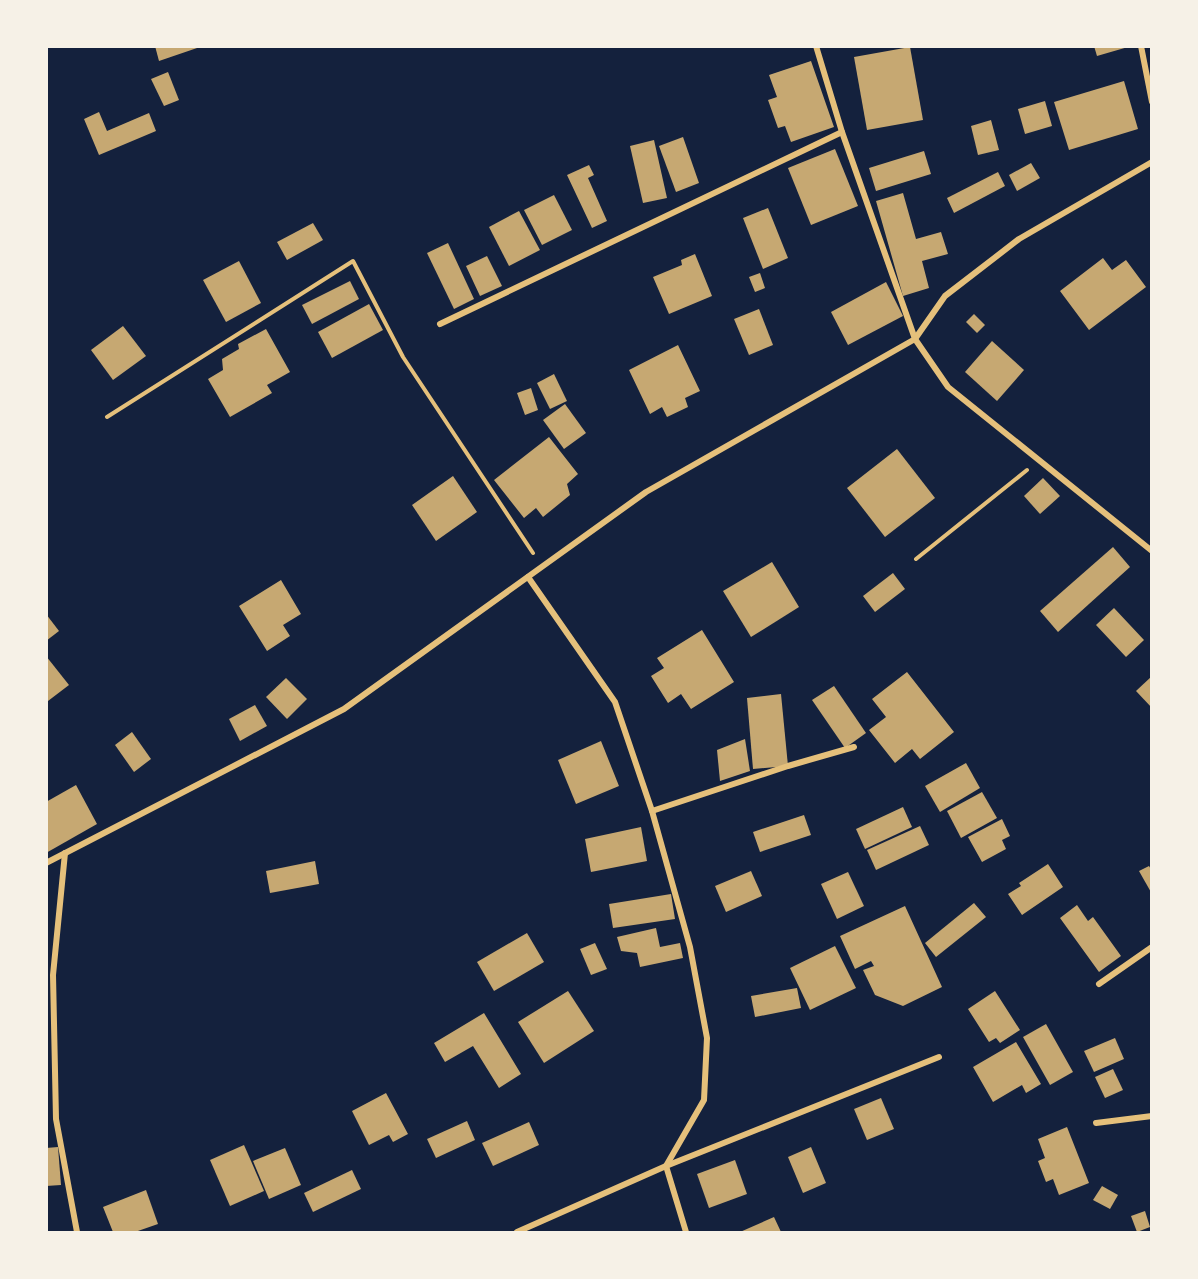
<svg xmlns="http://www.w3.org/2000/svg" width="1198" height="1279" font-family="Figtree,sans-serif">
<rect width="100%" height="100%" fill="#14213d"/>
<g fill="#c6a872">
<path d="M155 46H200V47L159 61Z"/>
<path d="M1094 46H1128V47L1097 56Z"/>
<path d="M910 47 923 120 867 130 854 57Z"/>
<path d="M811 61 834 127 791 142 785 126 778 128 768 100 777 97 769 75Z"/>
<path d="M168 72 179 100 164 106 151 79Z"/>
<path d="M1124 81 1138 129 1069 150 1054 102Z"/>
<path d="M1045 101 1052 126 1025 134 1018 109Z"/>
<path d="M99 112 107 131 149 113 156 131 99 155 84 119Z"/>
<path d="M991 120 999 150 978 155 971 126Z"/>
<path d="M683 137 699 183 676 192 659 146Z"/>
<path d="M654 140 667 198 643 203 630 146Z"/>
<path d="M835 149 858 206 811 225 788 168Z"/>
<path d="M924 151 931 174 876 191 869 168Z"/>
<path d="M1031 163 1040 178 1017 191 1009 175Z"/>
<path d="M589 165 594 175 588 178 607 221 592 228 567 175Z"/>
<path d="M998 172 1005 186 954 213 947 198Z"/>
<path d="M903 193 916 239 941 232 948 254 922 261 929 288 903 296 876 201Z"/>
<path d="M554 195 572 230 542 245 524 210Z"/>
<path d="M768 208 788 258 763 269 743 218Z"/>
<path d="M519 211 540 250 509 266 489 227Z"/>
<path d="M313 223 323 240 287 260 277 242Z"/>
<path d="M448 243 474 299 454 309 427 253Z"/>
<path d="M695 254 712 296 669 314 653 277 682 265 681 260Z"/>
<path d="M487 256 502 286 480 296 466 266Z"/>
<path d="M1103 258 1112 270 1126 260 1146 287 1089 330 1060 291Z"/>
<path d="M239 261 261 303 226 322 203 280Z"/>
<path d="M760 273 765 288 755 292 749 277Z"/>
<path d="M350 281 359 299 312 324 302 305Z"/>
<path d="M886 282 903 316 848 345 831 312Z"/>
<path d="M369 304 383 330 332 358 318 332Z"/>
<path d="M759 309 773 345 749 355 734 319Z"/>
<path d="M974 314 985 325 977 333 966 322Z"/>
<path d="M123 326 146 356 113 380 91 350Z"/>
<path d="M266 329 290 372 267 385 272 393 230 417 208 379 223 370 222 359 239 349 238 344Z"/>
<path d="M992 341 1024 370 997 401 965 372Z"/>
<path d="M678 345 700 391 685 398 688 407 667 417 662 407 650 414 629 370Z"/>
<path d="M554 374 567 401 550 409 537 383Z"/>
<path d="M531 388 538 410 525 415 517 393Z"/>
<path d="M565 404 586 433 564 449 543 420Z"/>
<path d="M549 437 578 474 567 484 570 495 543 517 536 508 524 518 494 480Z"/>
<path d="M897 449 935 498 885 537 847 488Z"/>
<path d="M453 476 477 512 436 541 412 505Z"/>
<path d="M1043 478 1060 496 1040 514 1024 496Z"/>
<path d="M1113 547 1130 567 1058 632 1040 611Z"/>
<path d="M772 562 799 607 751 637 723 591Z"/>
<path d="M893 573 905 589 875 612 863 596Z"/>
<path d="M281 580 301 614 283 625 290 636 267 651 239 606Z"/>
<path d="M1114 608 1144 640 1126 657 1096 625Z"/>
<path d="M46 614 59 631 46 641Z"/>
<path d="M702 630 734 682 691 709 681 694 668 703 651 676 664 668 657 658Z"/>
<path d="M46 656 69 685 48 701 46 699Z"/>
<path d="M907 672 954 732 920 759 912 749 895 763 869 730 886 717 872 699Z"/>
<path d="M1152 676V708L1136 691Z"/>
<path d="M286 678 307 699 287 719 266 697Z"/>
<path d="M834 686 866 733 845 748 812 700Z"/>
<path d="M781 694 788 766 753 769 747 698Z"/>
<path d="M255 705 267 726 240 741 229 719Z"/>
<path d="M132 732 151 759 134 772 115 745Z"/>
<path d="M745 739 750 771 720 781 717 750Z"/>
<path d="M601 741 619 786 576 804 558 760Z"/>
<path d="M966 763 980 788 940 812 925 786Z"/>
<path d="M76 785 97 824 46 853V802Z"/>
<path d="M982 792 997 818 961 838 947 811Z"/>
<path d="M903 807 912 827 865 849 856 829Z"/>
<path d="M804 815 811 835 760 852 753 832Z"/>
<path d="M1002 819 1010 836 1002 840 1006 849 982 862 968 837Z"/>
<path d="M920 826 929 845 876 870 867 850Z"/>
<path d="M641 827 647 861 591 872 585 839Z"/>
<path d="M315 861 319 884 270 893 266 871Z"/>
<path d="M1048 864 1063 887 1022 915 1008 894 1021 886 1019 883Z"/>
<path d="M1149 866 1152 871V894L1139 871Z"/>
<path d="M751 871 762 896 726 912 715 886Z"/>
<path d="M848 872 864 906 837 919 821 884Z"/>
<path d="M671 894 675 919 613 928 609 904Z"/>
<path d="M974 903 986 917 936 957 925 943Z"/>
<path d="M1077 905 1088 921 1093 917 1121 956 1099 972 1060 918Z"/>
<path d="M905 906 942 987 903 1006 875 995 863 970 874 966 871 961 855 969 840 936Z"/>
<path d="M656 928 660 947 680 943 683 958 640 967 637 953 621 951 617 937Z"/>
<path d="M527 933 544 962 494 991 477 962Z"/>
<path d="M595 943 607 969 591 975 580 949Z"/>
<path d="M835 946 856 988 810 1010 790 968Z"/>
<path d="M797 988 801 1008 755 1017 751 996Z"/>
<path d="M568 991 594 1031 544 1063 518 1022Z"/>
<path d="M995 991 1020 1030 1000 1043 996 1038 989 1042 968 1009Z"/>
<path d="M484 1013 521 1074 499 1088 473 1046 445 1062 434 1043Z"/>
<path d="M1046 1024 1073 1072 1050 1085 1023 1037Z"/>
<path d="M1115 1038 1124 1059 1094 1072 1084 1051Z"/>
<path d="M1016 1042 1041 1084 1026 1093 1022 1085 993 1102 973 1067Z"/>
<path d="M1113 1069 1123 1090 1105 1098 1095 1077Z"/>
<path d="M386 1093 408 1134 393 1142 389 1135 369 1145 352 1111Z"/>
<path d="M881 1098 894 1129 867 1140 854 1109Z"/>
<path d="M467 1121 475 1140 436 1158 427 1139Z"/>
<path d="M529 1122 539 1145 493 1166 482 1143Z"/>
<path d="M1067 1127 1089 1183 1059 1195 1053 1179 1046 1182 1038 1161 1045 1158 1038 1139Z"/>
<path d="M244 1145 264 1191 230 1206 210 1160Z"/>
<path d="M58 1147 61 1185 46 1186V1148Z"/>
<path d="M811 1147 826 1183 803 1193 788 1157Z"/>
<path d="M285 1148 301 1185 269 1199 253 1161Z"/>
<path d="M735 1160 747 1194 709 1208 697 1174Z"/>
<path d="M352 1170 361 1189 313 1212 304 1193Z"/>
<path d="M1102 1186 1118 1195 1110 1209 1093 1200Z"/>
<path d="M146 1190 158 1224 135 1232H113L103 1207Z"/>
<path d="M1145 1211 1150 1227 1137 1232 1131 1216Z"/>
<path d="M774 1217 781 1232H740Z"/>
</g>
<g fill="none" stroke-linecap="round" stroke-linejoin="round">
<g stroke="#e5c07b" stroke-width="4">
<path d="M107 417 353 261 403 357 533 553"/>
<path d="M916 559 1027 470"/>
</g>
<g stroke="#e5c07b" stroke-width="6">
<path d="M816 46 842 132 915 339 948 387 1152 551"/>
<path d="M1141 46 1152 102"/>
<path d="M440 324 842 132"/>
<path d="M528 577 615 702 652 811 690 947 707 1038 704 1100 666 1166 686 1232"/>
<path d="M652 811 788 766 854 747"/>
<path d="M65 853 53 975 56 1119 77 1232"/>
<path d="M46 863 344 709 646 492 915 339 945 296 1019 239 1152 162"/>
<path d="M1099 984 1152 947"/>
<path d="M1096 1123 1152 1116"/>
<path d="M517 1232 666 1166 939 1057"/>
</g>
</g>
<rect width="1198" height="1279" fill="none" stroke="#f6f1e7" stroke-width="96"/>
</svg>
